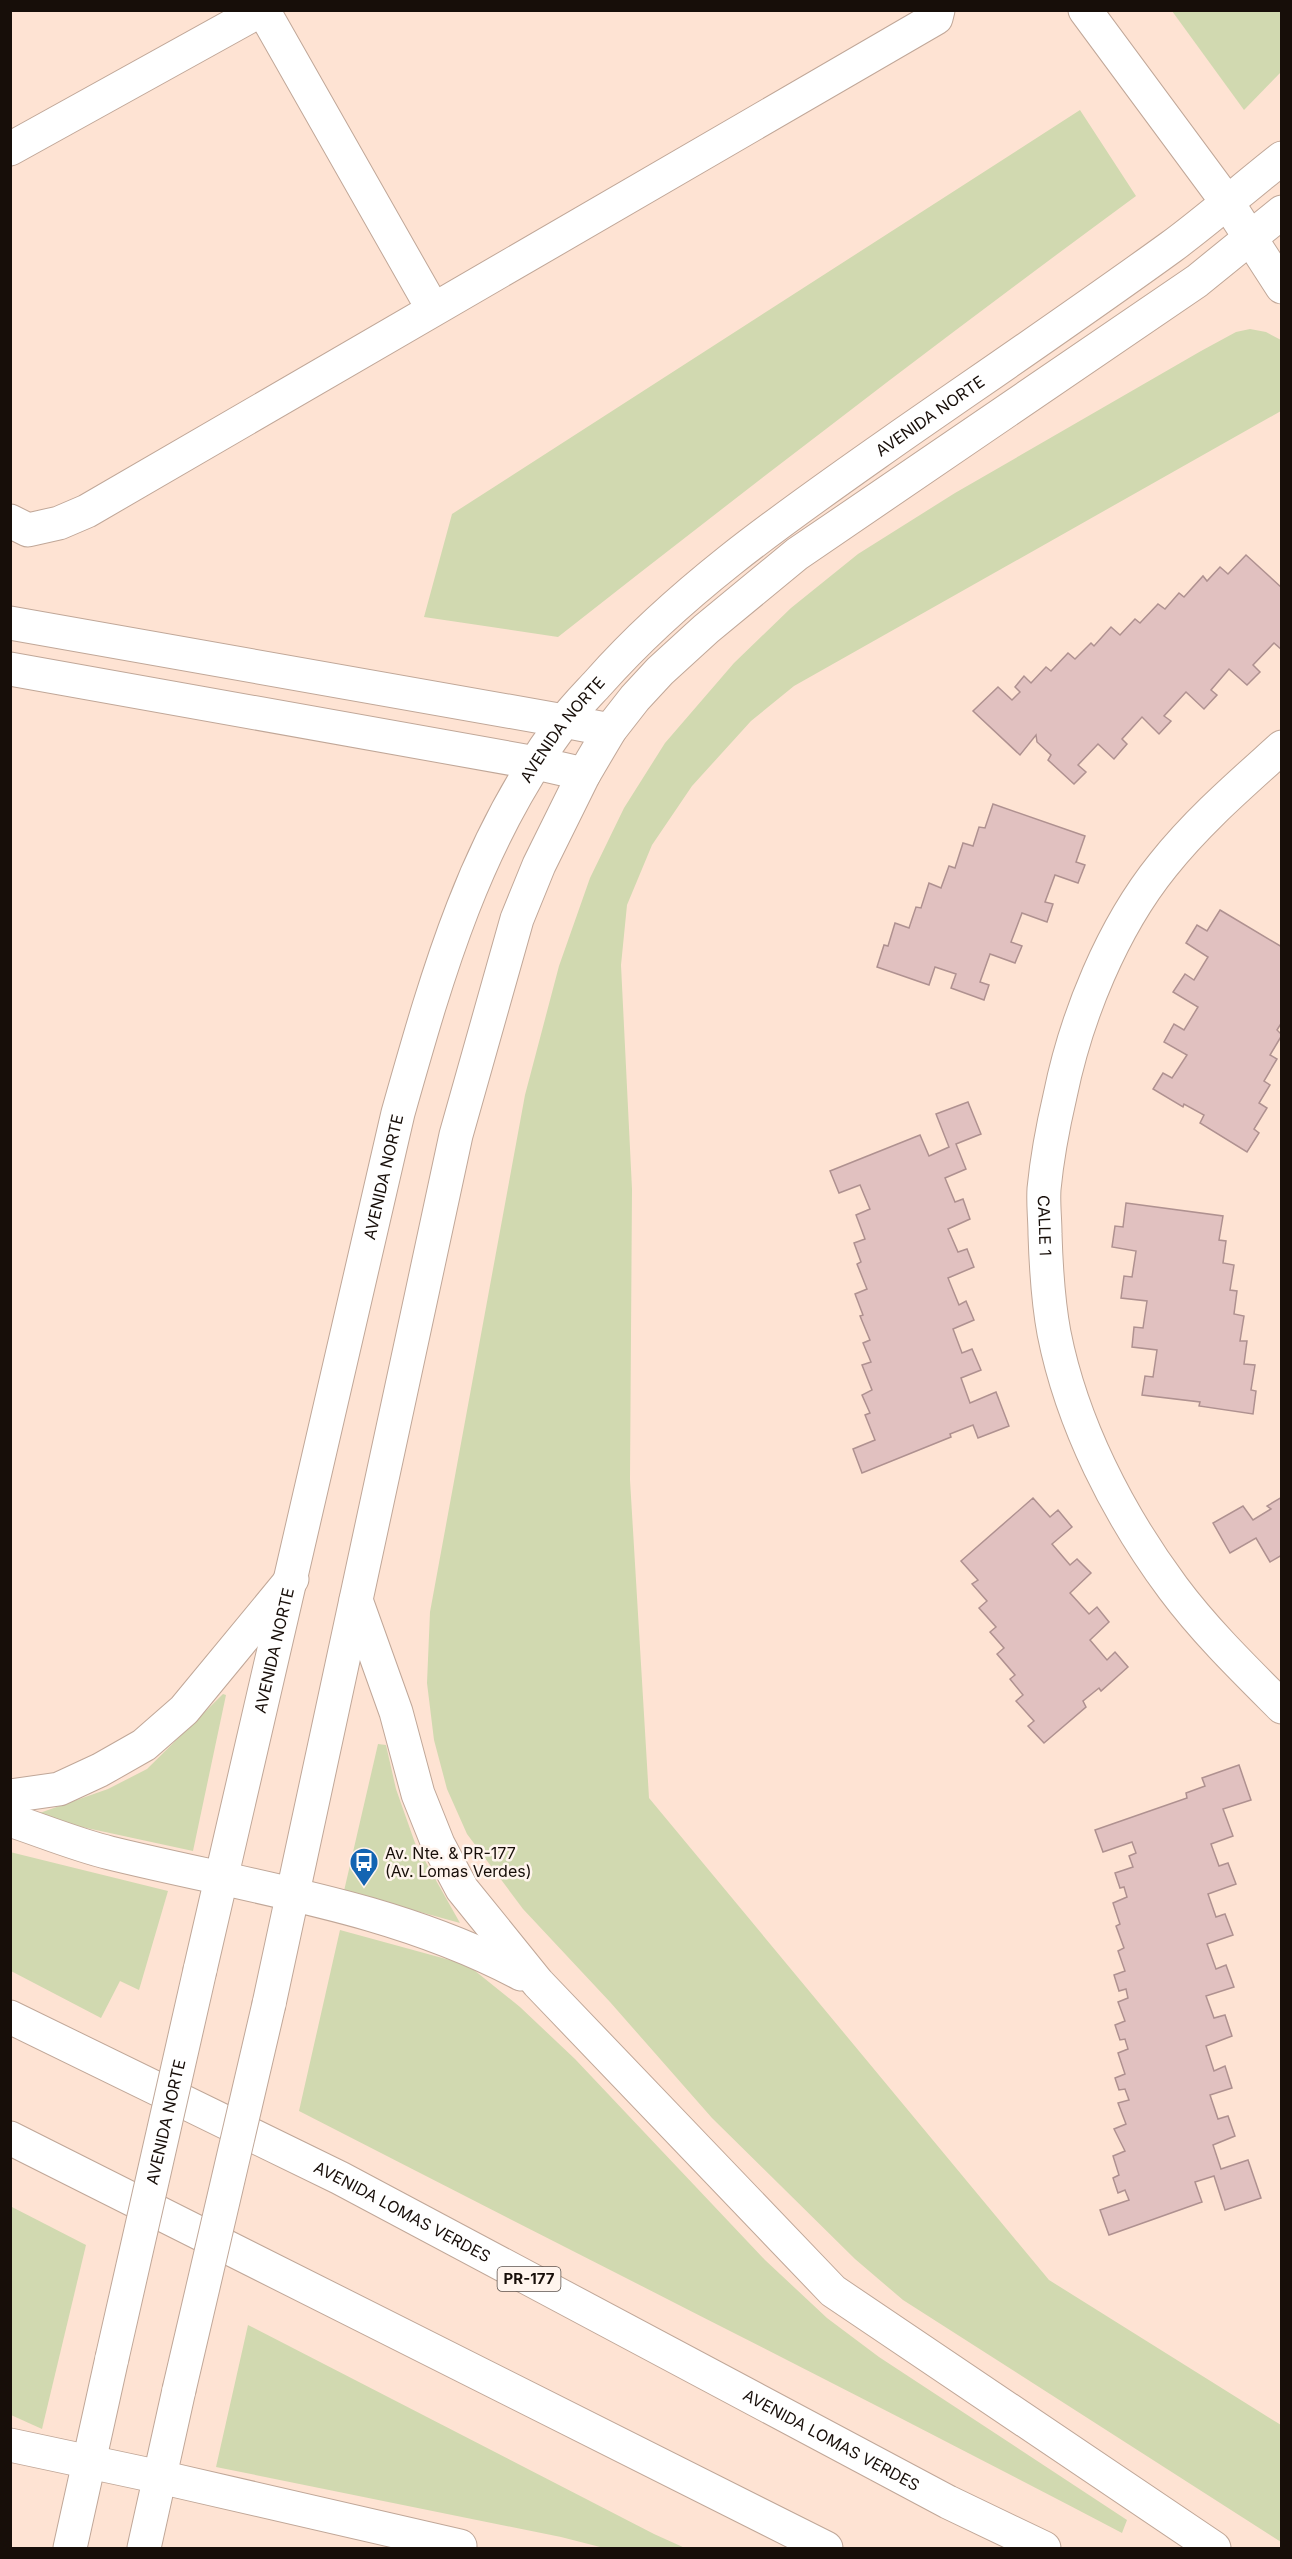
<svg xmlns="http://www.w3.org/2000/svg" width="1292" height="2559" font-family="Inter,sans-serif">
<rect width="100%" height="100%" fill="#fee3d3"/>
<g fill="#d1d9b0">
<path d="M1172 11H1281V72L1244 110Z"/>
<path d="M1080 110 1136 196C940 340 749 487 558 637L424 617 452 514Z"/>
<path d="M1250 329 1266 332 1281 340V411L794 686 751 721 692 786 652 845 627 905 621 965 632 1189 630 1480 649 1798 1049 2280 1281 2425V2542L903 2300 855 2259 712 2118 610 2002 523 1909 467 1834 447 1789 434 1740 427 1683 430 1612 525 1095 559 966 590 878 624 808 665 743 734 663 791 608 858 554 955 493 1201 351 1236 332Z"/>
<path d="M223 1694 226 1695 193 1851 31 1816 108 1789 147 1769Z"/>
<path d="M378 1744 386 1745 396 1789 415 1843 460 1923 344 1891Z"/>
<path d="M10 1852 168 1891 139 1990 120 1981 101 2018 11 1971Z"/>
<path d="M340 1930 457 1962 474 1970 520 2007 575 2059 765 2260 827 2318 879 2357 1127 2520 1122 2533C849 2390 573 2252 299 2111Z"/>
<path d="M10 2206 86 2245 42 2429 11 2415Z"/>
<path d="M248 2325 654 2534 685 2548H604L561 2537 216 2467Z"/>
</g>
<g fill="#e1c1c0" stroke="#af9190" stroke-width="1.5">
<path d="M1246 555 1282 588V650L1274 643 1253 665 1260 672 1247 685 1229 669 1211 690 1217 695 1204 709 1186 692 1164 716 1171 721 1159 734 1142 717 1122 739 1127 744 1114 759 1098 744 1078 765 1086 772 1074 784 1048 760 1051 755 1037 742 1036 735 1020 755 973 711 998 687 1012 700 1020 692 1015 687 1024 676 1031 683 1046 667 1051 671 1068 653 1075 659 1091 643 1094 646 1111 627 1120 635 1135 619 1140 623 1158 604 1165 609 1179 593 1184 597 1203 576 1207 581 1220 567 1228 574Z"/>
<path d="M993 804 1085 836 1076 862 1085 865 1078 883 1055 875 1045 902 1053 904 1047 922 1022 913 1011 942 1022 946 1015 963 990 954 980 982 989 985 984 1000 951 988 956 974 935 967 929 985 877 967 884 945 888 946 895 923 909 928 916 907 921 908 929 883 941 888 949 866 955 868 963 843 973 846 979 827 985 828Z"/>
<path d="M1220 910 1282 947V1022L1277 1030 1282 1035 1270 1055 1277 1059 1264 1081 1270 1085 1259 1103 1267 1108 1254 1129 1259 1133 1247 1152 1200 1123 1204 1115 1184 1104 1183 1107 1153 1089 1163 1073 1172 1078 1187 1055 1164 1042 1174 1024 1184 1030 1198 1007 1173 992 1185 974 1194 980 1208 957 1186 943 1197 925 1207 931Z"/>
<path d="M968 1102 981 1134 956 1144 966 1169 945 1178 955 1202 963 1199 970 1219 948 1229 958 1252 967 1249 974 1267 948 1278 959 1305 966 1301 974 1320 953 1329 962 1353 972 1349 981 1370 961 1378 970 1403 996 1392 1009 1426 978 1438 973 1425 950 1434 951 1437 862 1473 853 1449 875 1440 865 1415 870 1413 862 1395 872 1390 862 1365 871 1362 863 1343 870 1340 860 1316 863 1315 855 1294 867 1289 857 1264 861 1262 854 1243 865 1239 856 1215 870 1209 860 1185 839 1193 830 1171 920 1135 929 1156 949 1147 936 1114Z"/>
<path d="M1126 1203 1223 1216 1219 1240 1226 1241 1223 1263 1234 1265 1230 1290 1237 1291 1234 1314 1244 1316 1240 1341H1247L1244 1364 1255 1365 1251 1390 1256 1391 1253 1414 1199 1406 1200 1402 1142 1395 1145 1376 1153 1377 1157 1350 1132 1347 1134 1327 1143 1328 1147 1301 1121 1298 1124 1276 1132 1277 1136 1251 1112 1247 1115 1226 1123 1227Z"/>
<path d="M1282 1497V1555L1270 1562 1256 1538 1230 1553 1213 1523 1243 1506 1253 1520 1271 1509 1267 1506Z"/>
<path d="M1033 1498 1050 1517 1058 1510 1072 1527 1052 1544 1070 1565 1077 1559 1091 1573 1070 1593 1089 1614 1097 1607 1109 1622 1090 1640 1107 1660 1115 1652 1128 1667 1101 1691 1099 1688 1083 1701 1086 1707 1044 1743 1028 1726 1034 1721 1016 1701 1023 1695 1010 1679 1015 1675 997 1654 1004 1648 990 1632 996 1627 979 1608 987 1601 972 1584 978 1580 961 1561Z"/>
<path d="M1239 1765 1251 1800 1223 1809 1233 1836 1211 1844 1219 1866 1228 1863 1236 1884 1208 1894 1216 1917 1225 1914 1233 1935 1207 1944 1216 1969 1226 1965 1234 1987 1206 1996 1214 2018 1225 2015 1232 2036 1206 2046 1214 2071 1225 2066 1232 2088 1210 2095 1218 2119 1228 2116 1235 2136 1213 2145 1221 2169 1248 2160 1261 2198 1225 2210 1214 2176 1195 2182 1202 2202 1109 2235 1100 2210 1129 2200 1125 2190 1118 2193 1113 2178 1119 2175 1113 2156 1125 2151 1114 2129 1126 2124 1118 2103 1129 2100 1125 2089 1119 2090 1115 2078 1125 2074 1118 2053 1128 2049 1125 2039 1120 2040 1115 2025 1125 2021 1118 2002 1128 1998 1126 1989 1119 1991 1114 1975 1125 1971 1118 1951 1124 1948 1116 1926 1120 1924 1113 1903 1127 1897 1124 1887 1120 1888 1115 1873 1133 1867 1129 1856 1136 1853 1132 1842 1103 1852 1095 1830 1187 1798 1186 1793 1205 1786 1202 1778Z"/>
</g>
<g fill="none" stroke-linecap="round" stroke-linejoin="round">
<g stroke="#c0a798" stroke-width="35">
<g id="minor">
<path d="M263 10 433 309"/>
<path d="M1085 10 1227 202 1282 287"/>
<path d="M10 149 261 10"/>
<path d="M10 521 28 530 59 523 87 511 936 18 938 10"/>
<path d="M564 721 610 730"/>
<path id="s1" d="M1282 747C1240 785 1198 821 1163 865 1112 928 1076 1017 1060 1096 1053 1126 1047 1158 1044 1189 1043 1204 1045 1219 1045 1234 1046 1266 1048 1301 1054 1333 1072 1424 1118 1514 1173 1588 1205 1631 1244 1669 1282 1707"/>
<path d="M536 763 584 774"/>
</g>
</g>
<g stroke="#c0a798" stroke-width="35">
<g id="tertiary">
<path d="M10 623 564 721"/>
<path d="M10 669 536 763"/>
<path id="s2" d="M200 1970 398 1113C438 972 474 843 562 724 573 709 586 696 598 683 683 587 790 514 895 440 987 376 1080 313 1171 247 1209 219 1245 187 1282 158"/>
<path d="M269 2004 456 1135 517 919 539 865 584 774 610 730 635 698 660 671 706 629 797 554 1197 281 1282 212"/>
<path d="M70 2548 112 2358"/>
<path d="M144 2548 179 2390"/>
</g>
</g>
<g stroke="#c0a798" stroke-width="35">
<g id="trunk">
<path d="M356 1600 396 1712 418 1794 438 1844 462 1889 538 1983 833 2291 1214 2548"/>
<path d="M10 1796 59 1789 100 1770 144 1745 184 1710 292 1579"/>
<path d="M10 1820C43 1831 77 1845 110 1853 248 1887 394 1906 521 1974"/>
<path id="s3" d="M10 2017 340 2178 948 2502 1044 2548"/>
<path d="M10 2138 826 2548"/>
<path d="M10 2445 160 2477 460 2546"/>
</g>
</g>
<use href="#minor" stroke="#fff" stroke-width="33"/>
<use href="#tertiary" stroke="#fff" stroke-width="33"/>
<use href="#trunk" stroke="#fff" stroke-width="33"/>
<g stroke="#c0a798" stroke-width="35" stroke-linecap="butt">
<g id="tertiary-bridge">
<path id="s4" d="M112 2358 200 1970"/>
<path d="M179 2390 269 2004"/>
</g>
</g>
<use href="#tertiary-bridge" stroke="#fff" stroke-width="33"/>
</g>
<defs>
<g id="bus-pin" transform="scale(1.5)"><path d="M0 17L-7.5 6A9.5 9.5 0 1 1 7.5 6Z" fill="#1364b2" stroke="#fff4ed"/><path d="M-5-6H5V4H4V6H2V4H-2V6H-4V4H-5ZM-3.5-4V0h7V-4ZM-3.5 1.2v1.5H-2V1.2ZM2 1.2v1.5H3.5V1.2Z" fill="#fff"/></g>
</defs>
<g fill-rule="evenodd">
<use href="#bus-pin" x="364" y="1862"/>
</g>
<g text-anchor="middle" stroke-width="5" stroke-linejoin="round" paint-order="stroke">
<rect fill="#fff4ed" stroke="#5d534d" stroke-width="1.5" x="497.5" y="2267" width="63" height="24" rx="4.5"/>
<g font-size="15" font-weight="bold" fill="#170e09">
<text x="529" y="2284">PR-177</text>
</g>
<g font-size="16" fill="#170e09" stroke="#fff4ed">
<text dy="6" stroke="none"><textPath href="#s2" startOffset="1786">AVENIDA NORTE</textPath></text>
<text dy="6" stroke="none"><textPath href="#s2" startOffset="1300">AVENIDA NORTE</textPath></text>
<text dy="6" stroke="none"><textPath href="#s2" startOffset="814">AVENIDA NORTE</textPath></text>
<text dy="6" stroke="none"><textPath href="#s1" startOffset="554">CALLE 1</textPath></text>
<text dy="6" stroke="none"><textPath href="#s2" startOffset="328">AVENIDA NORTE</textPath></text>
<text dy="6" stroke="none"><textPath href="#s4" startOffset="242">AVENIDA NORTE</textPath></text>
<text dy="6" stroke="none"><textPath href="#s3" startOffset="438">AVENIDA LOMAS VERDES</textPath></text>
<text dy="6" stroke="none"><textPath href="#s3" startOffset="924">AVENIDA LOMAS VERDES</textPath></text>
</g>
<g font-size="16" fill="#170e09" stroke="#fff4ed" text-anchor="start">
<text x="385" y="1859">Av. Nte. &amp; PR-177<tspan x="385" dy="18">(Av. Lomas Verdes)</tspan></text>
</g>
</g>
<rect width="1292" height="2559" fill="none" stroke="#170e09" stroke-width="24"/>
</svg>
